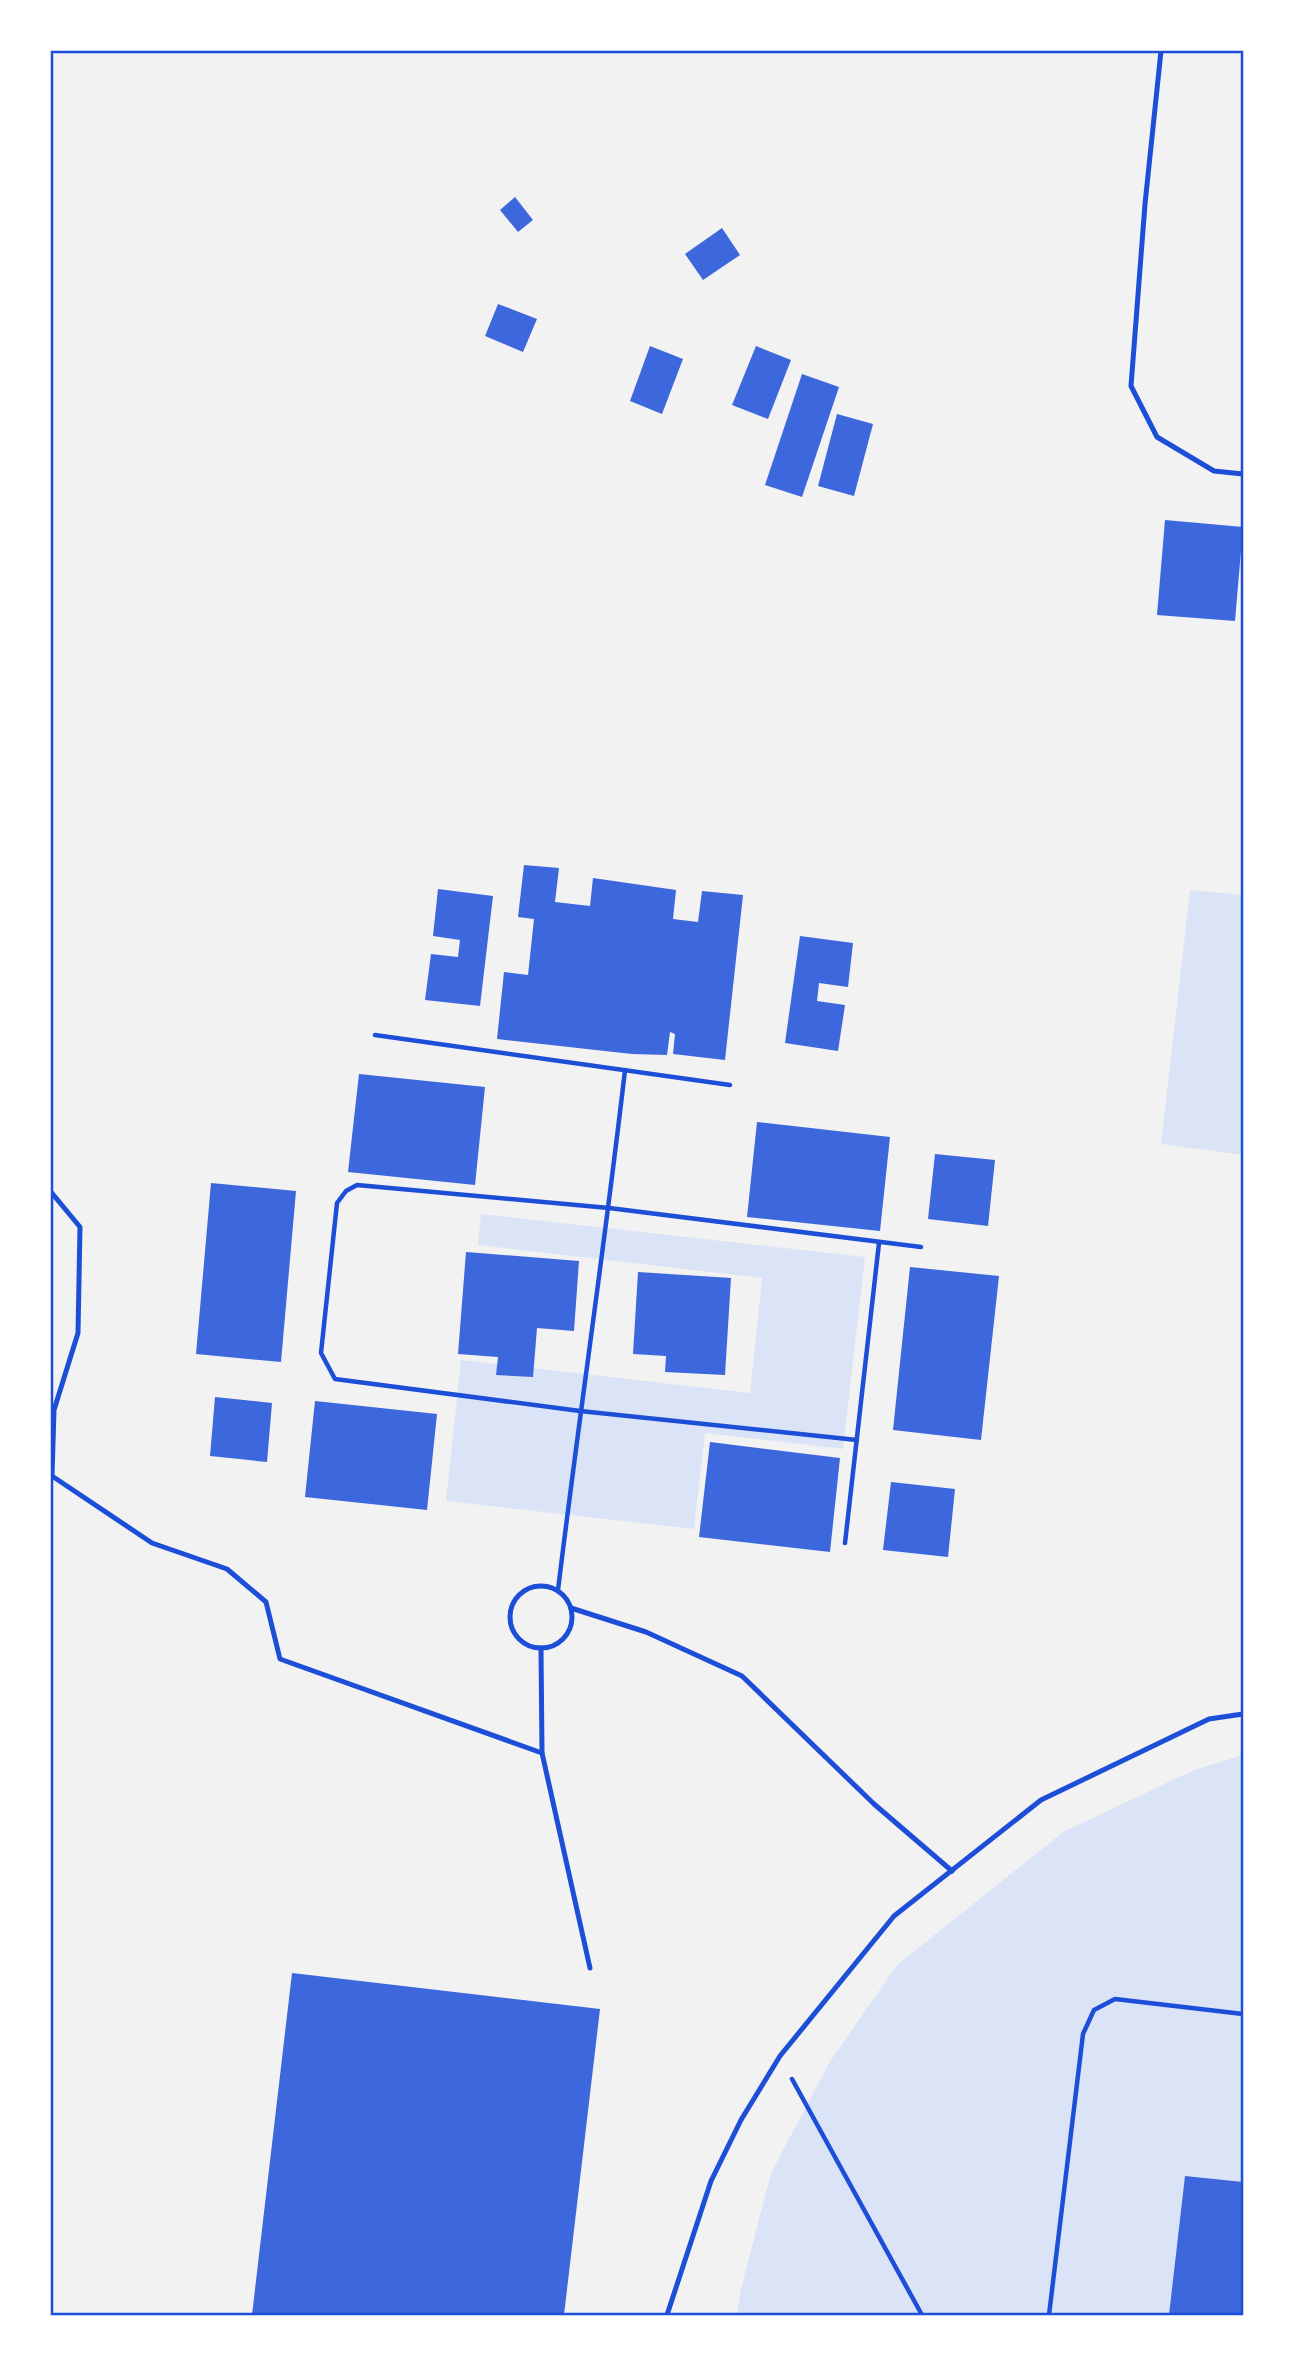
<svg xmlns="http://www.w3.org/2000/svg" width="1294" height="2366" font-family="Merriweather,serif">
<rect width="100%" height="100%" fill="#f2f2f2"/>
<g fill="#dbe4f7">
<path d="M1190 890 1243 895V1155L1161 1144Z"/>
<path d="M481 1214 865 1257 843 1449 705 1433 694 1529 446 1501 461 1360 750 1393 762 1278 478 1245Z"/>
<path d="M1243 1755V2315H737L741 2289 771 2173 829 2063 897 1965 1063 1832 1194 1770Z"/>
</g>
<g fill="#3d67dc">
<path d="M515 197 533 220 518 232 500 210Z"/>
<path d="M722 228 740 255 703 280 685 254Z"/>
<path d="M498 304 537 319 523 352 485 336Z"/>
<path d="M650 346 683 359 662 414 630 401Z"/>
<path d="M756 346 791 360 768 419 732 405Z"/>
<path d="M802 374 839 387 802 497 765 485Z"/>
<path d="M837 414 873 424 854 496 818 486Z"/>
<path d="M1165 520 1243 527 1235 621 1157 615Z"/>
<path d="M524 865 559 868 555 902 590 906 593 878 676 890 673 919 698 922 702 891 743 895 725 1060 673 1054 675 1034 670 1032 667 1055 632 1054 497 1039 504 972 528 975 534 919 518 917Z"/>
<path d="M438 889 493 896 480 1006 425 1000 431 954 458 957 460 940 433 936Z"/>
<path d="M800 936 853 943 848 987 819 983 817 1001 845 1005 838 1051 785 1043Z"/>
<path d="M359 1074 485 1087 475 1185 348 1172Z"/>
<path d="M757 1122 890 1137 880 1231 747 1217Z"/>
<path d="M935 1154 995 1160 988 1226 928 1219Z"/>
<path d="M211 1183 296 1191 281 1362 196 1354Z"/>
<path d="M466 1252 579 1261 574 1331 537 1328 533 1377 496 1375 498 1357 458 1354Z"/>
<path d="M910 1267 999 1276 981 1440 893 1430Z"/>
<path d="M638 1272 731 1278 725 1375 665 1372 666 1356 633 1354Z"/>
<path d="M215 1397 272 1403 267 1462 210 1456Z"/>
<path d="M315 1401 437 1414 427 1510 305 1497Z"/>
<path d="M710 1442 840 1458 830 1552 699 1537Z"/>
<path d="M891 1482 955 1489 948 1557 883 1550Z"/>
<path d="M292 1973 600 2009 564 2315H252Z"/>
<path d="M1185 2176 1243 2182V2315H1169Z"/>
</g>
<g fill="none" stroke-linecap="round" stroke-linejoin="round">
<g stroke="#1d4ed8" stroke-width="4.5">
<path d="M375 1035 730 1085"/>
<path d="M857 1440 580 1411 335 1379 321 1353 337 1203 346 1191 357 1185 609 1208 921 1247"/>
<path d="M845 1543 879 1243"/>
<path d="M558 1590C579 1417 605 1244 625 1070"/>
<path d="M792 2079 922 2315"/>
<path d="M1049 2315 1083 2034 1094 2010 1115 1999 1243 2014"/>
</g>
<g stroke="#1d4ed8" stroke-width="5">
<path d="M1161 51 1145 204 1131 386 1157 437 1214 471 1243 474"/>
<path d="M51 1192 80 1227 78 1333 54 1410 52 1476 152 1543 227 1569 266 1602 280 1659 542 1753 590 1968"/>
<circle cx="541" cy="1617" r="31"/>
<path d="M571 1608 646 1632 742 1676 874 1804 952 1871"/>
<path d="M541 1648 542 1753"/>
<path d="M667 2315 711 2181 741 2120 780 2056 894 1916 1041 1800 1209 1719 1243 1714"/>
</g>
</g>
<rect width="1294" height="2366" fill="none" stroke="#ffffff" stroke-width="105"/>
<rect x="52" y="52" width="1190" height="2262" fill="none" stroke="#1d4ed8" stroke-width="2.5"/>
</svg>
